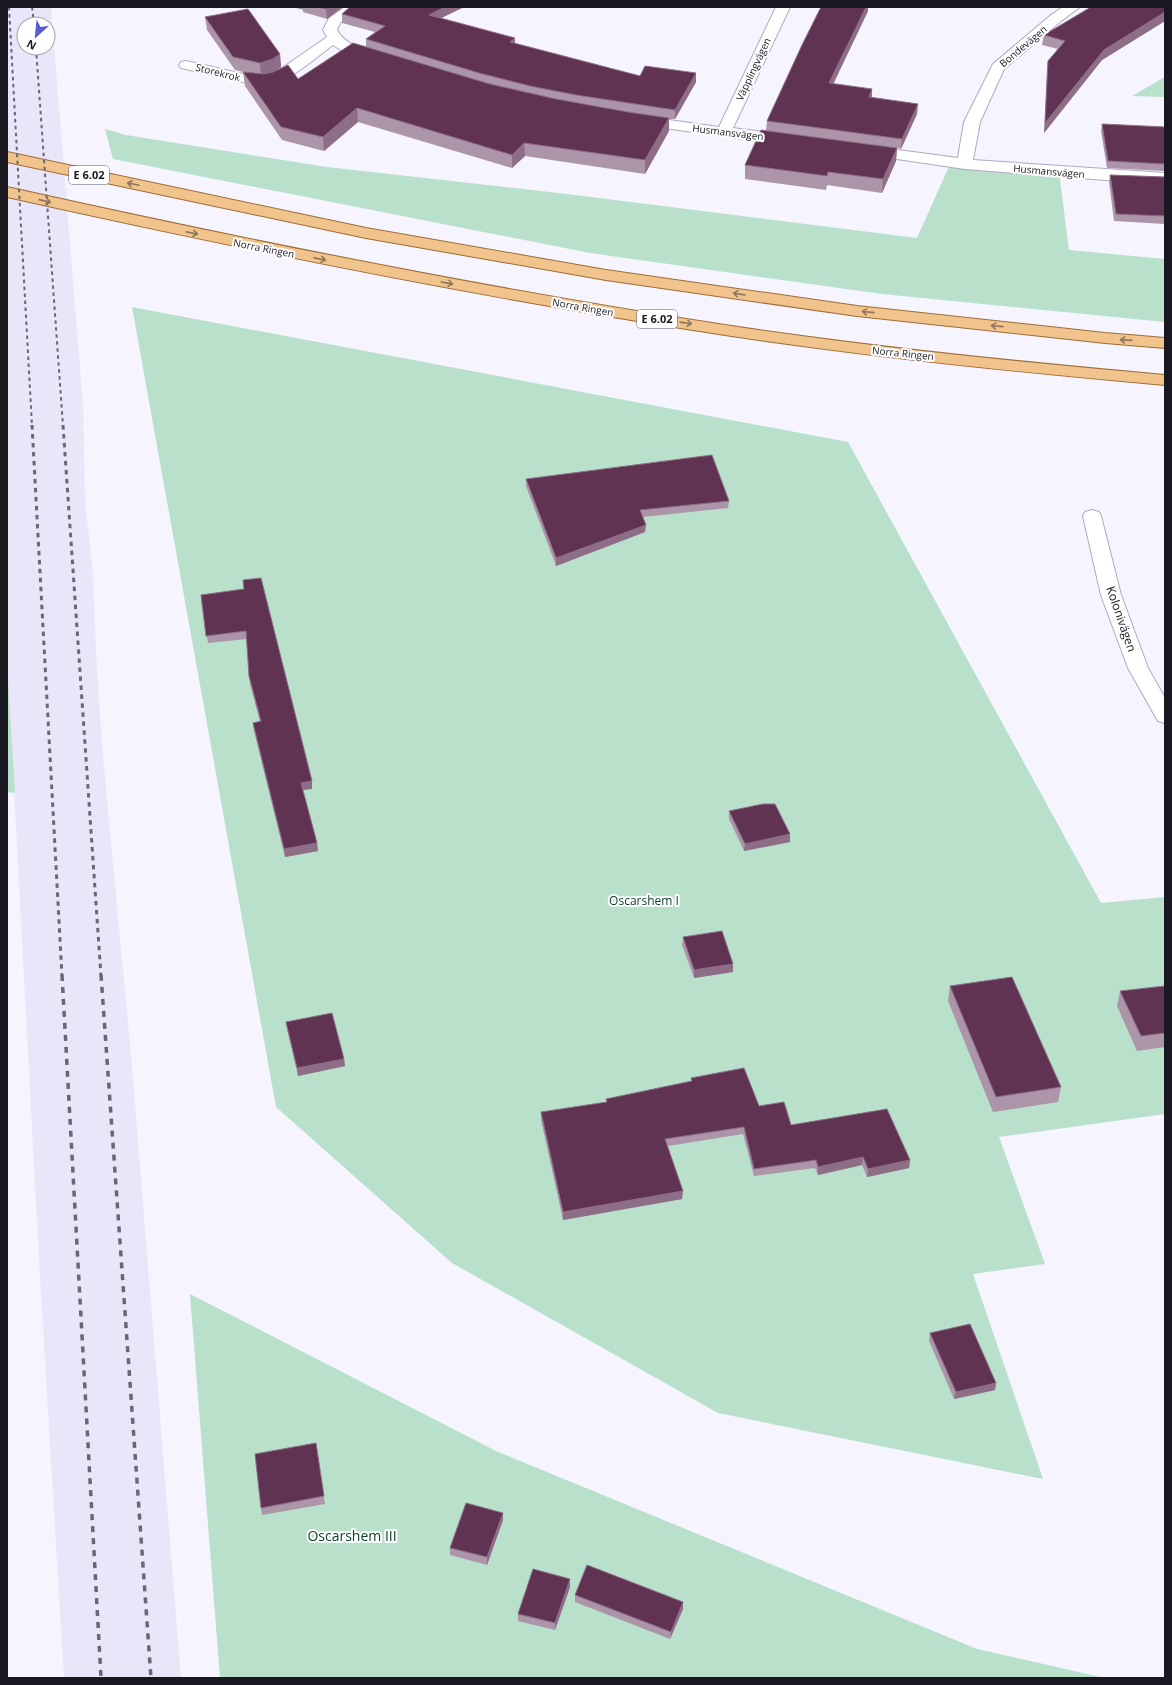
<svg xmlns="http://www.w3.org/2000/svg" width="1172" height="1685" font-family="'Open Sans',sans-serif">
<rect width="100%" height="100%" fill="#f6f4ff"/>
<path fill="#e9e6fa" fill-rule="evenodd" d="M7 7H51L83 405 85 501 93 574 96 653 103 757 132 1066 181 1678H64L40 1278 7 659ZM24 24H48V48H24Z"/>
<g fill="#b9e0ca">
<path d="M1165 77V97L1132 96Z"/>
<path d="M105 129 126 135 327 167 567 194 917 238 951 162 1059 172 1069 250 1165 259V322L882 294 590 253 113 159Z"/>
<path d="M132 307 848 442 1101 903 1165 897V1114L999 1137 1045 1264 973 1274 1043 1479 718 1413 452 1263 276 1107Z"/>
<path d="M7 659V662L15 793 7 792Z"/>
<path d="M190 1294 496 1451 977 1649 1105 1678H220Z"/>
</g>
<g fill="none" stroke-linecap="round" stroke-linejoin="round">
<g stroke="#ada9c2" stroke-width="2">
<g id="street">
<path d="M345 7H361L340 23 337 30C346 46 364 49 380 54L382 57 380 60C368 63 343 52 333 45 311 61 289 83 261 86L181 68 179 65 181 62 186 61 261 78 275 73 327 37 323 30 329 18Z"/>
<path d="M776 7H790L733 128 788 135 793 137 796 140 793 143 788 145 635 124 632 121 635 118 640 116 719 127Z"/>
<path d="M1063 7H1080L1061 21 1004 69 980 122 973 160 1165 173V183L1105 180 965 169 863 154 860 151 863 148 868 146 958 158 964 122 993 64 1051 15Z"/>
<path d="M1092 510 1099 512 1101 516 1121 595 1148 668 1165 698V723L1158 721 1128 668 1101 595 1083 516 1085 512Z"/>
</g>
</g>
<g stroke="#9e6d34" stroke-width="2">
<g id="primary">
<path d="M7 152 366 228 606 270 857 306 1105 333 1165 338V348L1105 343 857 316 606 280 366 238 7 162Z"/>
<path d="M7 187C245 240 484 288 725 325 871 347 1018 362 1165 375V385C1018 372 871 357 725 335 484 298 245 250 7 197Z"/>
</g>
</g>
<use href="#street" fill="#fff" fill-rule="evenodd"/>
<use href="#primary" fill="#f0c48c" fill-rule="evenodd"/>
<g stroke="#696771" stroke-width="2" stroke-dasharray="3.5 3.5" stroke-linecap="butt">
<path d="M9 7 32 426"/>
<path d="M32 7 34 24"/>
<path d="M36 48 63 426"/>
</g>
<g stroke="#696771" stroke-width="3" stroke-dasharray="4.5 4.5" stroke-linecap="butt">
<path d="M32 425 62 976"/>
<path d="M63 425 101 976"/>
</g>
<g stroke="#696771" stroke-width="3.5" stroke-dasharray="6 6" stroke-linecap="butt">
<path d="M62 975 101 1678"/>
<path d="M101 975 151 1678"/>
</g>
</g>
<g fill="#ac94a9">
<path d="M293 7H343L327 19 303 12V10Z"/>
<path d="M350 7H464L441 18 515 38V44L640 76 696 82 675 119H669V131L645 174 525 156 512 168 358 122 324 151 282 140 245 86 243 72 235 70 207 30 205 17 280 54 281 67 274 72 298 79 366 47V39L375 32 342 23V14Z"/>
<path d="M821 7H868V11L833 84 917 114 901 149 897 148 896 161 882 193 827 185 826 190 745 179V165L766 130 767 121Z"/>
<path d="M1165 7V21L1102 60 1044 133 1047 71 1048 61 1058 49 1042 45 1044 35Z"/>
<path d="M1102 124 1165 127V171L1107 168 1101 131Z"/>
<path d="M1110 175 1165 177V224L1114 221 1109 182Z"/>
<path d="M526 479 729 501 728 508 643 517 645 532 556 566 526 486Z"/>
<path d="M244 589 312 789 303 790 317 843 318 851 285 857 254 731 253 723 260 722 250 684 247 639 208 643 201 595Z"/>
<path d="M729 811 790 842 744 851 729 819Z"/>
<path d="M683 937 733 964V972L694 978 682 945Z"/>
<path d="M950 986 1061 1087 1058 1102 993 1112 948 1001Z"/>
<path d="M1165 986V1047L1137 1051 1117 1006 1120 991Z"/>
<path d="M286 1022 344 1059 345 1066 298 1076 287 1029Z"/>
<path d="M691 1078 759 1106 791 1125 910 1160 909 1168 867 1177 862 1165 818 1175 815 1168 754 1176 743 1134 668 1146 682 1199 563 1220 541 1120V1112L606 1102V1099L691 1082Z"/>
<path d="M930 1333 996 1383 995 1390 954 1399 929 1341Z"/>
<path d="M316 1443 325 1504 262 1515 261 1508Z"/>
<path d="M503 1520 487 1565 450 1555V1548Z"/>
<path d="M570 1587 555 1630 518 1621V1614Z"/>
<path d="M575 1595 683 1602V1609L670 1639 575 1602Z"/>
</g>
<g fill="#8e6d87">
<path d="M329 7H343L327 19 326 9Z"/>
<path d="M445 7H464L429 24V15Z"/>
<path d="M866 7H868V11L829 93V83Z"/>
<path d="M1165 12V21L1102 60 1044 133 1045 123 1104 50Z"/>
<path d="M515 38V48L510 42Z"/>
<path d="M280 54 281 67 274 72 261 76 260 63Z"/>
<path d="M696 73V82L675 119V110Z"/>
<path d="M872 89V99L869 97Z"/>
<path d="M918 104 917 114 901 149 902 139Z"/>
<path d="M357 108 358 122 324 151 323 137Z"/>
<path d="M669 118V131L645 174V160Z"/>
<path d="M524 143 525 156 512 168V155Z"/>
<path d="M897 148 896 161 882 193 883 179Z"/>
<path d="M646 525 645 532 556 566V558Z"/>
<path d="M312 781V789L301 790V783Z"/>
<path d="M790 834V842L744 851 745 844Z"/>
<path d="M317 843 318 851 285 857 284 849Z"/>
<path d="M733 964V972L694 978V970Z"/>
<path d="M344 1059 345 1066 298 1076 297 1068Z"/>
<path d="M863 1157 862 1165 818 1175V1167Z"/>
<path d="M910 1160 909 1168 867 1177 868 1169Z"/>
<path d="M683 1191 682 1199 563 1220V1212Z"/>
<path d="M996 1383 995 1390 954 1399 956 1392Z"/>
<path d="M503 1513V1520L487 1565V1557Z"/>
<path d="M570 1579V1587L555 1630V1623Z"/>
<path d="M683 1602V1609L670 1639 671 1632Z"/>
</g>
<g fill="#613353" stroke="#8e6d87">
<path d="M317 7H329L326 9Z"/>
<path d="M350 7H445L429 15 515 38 510 42 640 76 645 66 696 73 675 110 576 95 530 86 479 73 366 39 385 26 342 14Z"/>
<path d="M821 7H866L829 83 872 89 869 97 918 104 902 139 767 121 802 45Z"/>
<path d="M1091 7H1165V12L1104 50 1045 123 1048 61 1065 41 1044 35Z"/>
<path d="M248 9 280 54 273 59 260 63 233 57 205 17Z"/>
<path d="M353 43 490 84 556 99 628 112 669 118 645 160 524 143 512 155 357 108 323 137 281 127 243 72 264 74 273 72 288 65 298 79Z"/>
<path d="M1102 124 1165 127V164L1108 161Z"/>
<path d="M761 130 897 148 883 179 828 172 827 176 745 165Z"/>
<path d="M1110 175 1165 177V216L1116 214Z"/>
<path d="M712 455 729 501 640 510 646 525 556 558 526 479Z"/>
<path d="M261 578 312 781 301 783 317 843 284 849 253 723 261 721 249 676 246 631 206 636 201 595 244 589 243 580Z"/>
<path d="M763 804H775L790 834 745 844 729 811Z"/>
<path d="M722 931 733 964 694 970 683 937Z"/>
<path d="M1012 977 1061 1087 996 1097 950 986Z"/>
<path d="M1165 986V1033L1141 1036 1120 991Z"/>
<path d="M332 1013 344 1059 297 1068 286 1022Z"/>
<path d="M744 1068 759 1106 784 1102 791 1125 887 1109 910 1160 868 1169 863 1157 818 1167 816 1160 754 1169 744 1127 665 1139 683 1191 563 1212 541 1112 607 1102 606 1099 692 1081 691 1078Z"/>
<path d="M970 1324 996 1383 956 1392 930 1333Z"/>
<path d="M316 1443 324 1496 261 1508 255 1454Z"/>
<path d="M466 1503 503 1513 487 1557 450 1548Z"/>
<path d="M587 1565 683 1602 671 1632 575 1595Z"/>
<path d="M533 1569 570 1579 555 1623 518 1614Z"/>
</g>
<defs><path id="oneway-shaft" d="M-6 0H5M1.5-3L5.5 0L1.5 3" fill="none" stroke-width="1.6" stroke-linecap="round" stroke-linejoin="round"/></defs>
<g stroke="#8f765b">
<use href="#oneway-shaft" transform="translate(133 184) rotate(-168)"/>
<use href="#oneway-shaft" transform="translate(45 201) rotate(13)"/>
<use href="#oneway-shaft" transform="translate(192 233) rotate(11)"/>
<use href="#oneway-shaft" transform="translate(320 259) rotate(11)"/>
<use href="#oneway-shaft" transform="translate(447 283) rotate(10)"/>
<use href="#oneway-shaft" transform="translate(739 294) rotate(-172)"/>
<use href="#oneway-shaft" transform="translate(868 312) rotate(-174)"/>
<use href="#oneway-shaft" transform="translate(686 323) rotate(8)"/>
<use href="#oneway-shaft" transform="translate(997 326) rotate(-174)"/>
<use href="#oneway-shaft" transform="translate(1126 340) rotate(-176)"/>
</g>
<g text-anchor="middle" stroke-width="4" stroke-linejoin="round" paint-order="stroke">
<g font-size="10" fill="#191720" stroke="#fff">
<text transform="translate(1023 46) rotate(-40)" y="4">Bondevägen</text>
<text transform="translate(753 69) rotate(-65)" y="4">Väpplingvägen</text>
<text transform="translate(218 72) rotate(14)" y="4">Storekrok</text>
<text transform="translate(728 132) rotate(7)" y="4">Husmansvägen</text>
<text transform="translate(1049 171) rotate(5)" y="4">Husmansvägen</text>
<text transform="translate(264 248) rotate(11)" y="4">Norra Ringen</text>
<text transform="translate(583 307) rotate(10)" y="4">Norra Ringen</text>
<text transform="translate(903 353) rotate(6)" y="4">Norra Ringen</text>
</g>
<g fill="#fff" stroke="#5e5d63" stroke-width="1">
<rect x="69" y="166" width="40" height="18" rx="3"/>
<rect x="637" y="310" width="40" height="18" rx="3"/>
</g>
<g font-size="11" font-weight="bold" fill="#191720">
<text x="89" y="179">E 6.02</text>
<text x="657" y="323">E 6.02</text>
</g>
<g font-size="12" fill="#191720" stroke="#fff">
<text transform="translate(1121 619) rotate(71)" y="4">Kolonivägen</text>
</g>
<g font-size="12" fill="#0d402b" stroke="#fff">
<text x="644" y="905">Oscarshem I</text>
</g>
<g font-size="14" fill="#0d402b" stroke="#fff">
<text x="352" y="1541">Oscarshem III</text>
</g>
</g>
<rect width="1172" height="1685" fill="none" stroke="#191720" stroke-width="16"/>
<g transform="translate(36 36) rotate(207)"><circle r="19" fill="#ffffff" stroke="#a3a2a6"/>
<path d="M0-3L7 15L0 10L-7 15Z" fill="#585cd3"/>
<text y="-6" font-size="11" font-weight="bold" text-anchor="middle" fill="#191720">N</text>
</g>
</svg>
